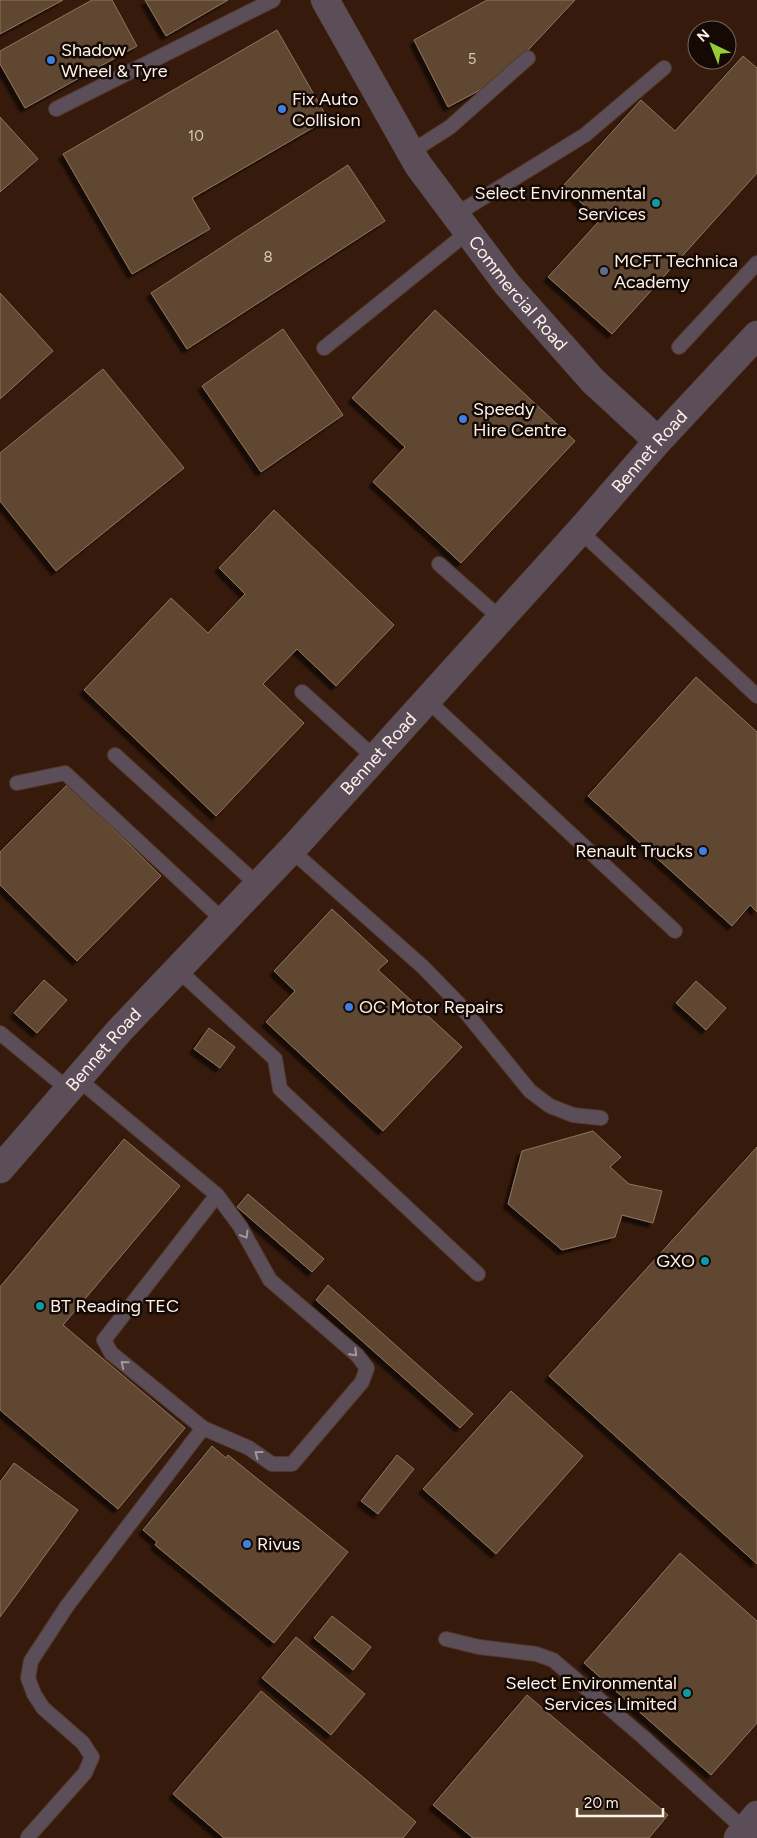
<svg xmlns="http://www.w3.org/2000/svg" width="757" height="1838" font-family="Figtree,sans-serif">
<defs>
<filter id="shadow"><feDropShadow dx="-4.5" dy="4.5" stdDeviation="1" flood-color="#0009"/></filter>
</defs>
<rect width="100%" height="100%" fill="#361b0d"/>
<g fill="#614731" stroke="#90745d" filter="url(#shadow)">
<path d="M0 0H63L0 34Z"/>
<path d="M92 0H112L137 46 25 108 0 64V51Z"/>
<path d="M145 0H228L166 36Z"/>
<path d="M487 0H575L501 79 448 107 414 40Z"/>
<path d="M277 30 328 119 192 198 210 229 132 274 63 154Z"/>
<path d="M743 56 757 68V173L612 334 548 277 600 220 563 186 641 100 675 131Z"/>
<path d="M0 117 38 159 0 192Z"/>
<path d="M348 165 385 221 187 349 151 293Z"/>
<path d="M0 293 53 351 0 399Z"/>
<path d="M435 310 575 441 461 563 373 482 405 447 352 398Z"/>
<path d="M283 329 343 415 261 472 202 386Z"/>
<path d="M103 369 184 468 56 571 0 501V453Z"/>
<path d="M274 510 394 625 336 686 297 649 263 684 304 723 216 816 84 690 171 598 208 633 245 594 219 568Z"/>
<path d="M696 677 757 732V912L750 905 732 926 588 796Z"/>
<path d="M68 784 161 876 77 961 0 885V852Z"/>
<path d="M332 909 388 961 378 970 462 1047 383 1131 266 1022 295 991 274 971Z"/>
<path d="M44 980 67 1000 37 1033 14 1013Z"/>
<path d="M696 981 726 1008 706 1030 676 1003Z"/>
<path d="M209 1028 235 1047 220 1068 194 1049Z"/>
<path d="M593 1131 621 1157 610 1167 629 1184 662 1191 653 1223 622 1215 615 1237 562 1250 508 1204 522 1151Z"/>
<path d="M124 1139 180 1186 63 1325 185 1428 118 1509 0 1410V1287Z"/>
<path d="M757 1147V1564L549 1376Z"/>
<path d="M248 1194 324 1259 312 1272 237 1207Z"/>
<path d="M328 1285 473 1414 460 1428 316 1300Z"/>
<path d="M511 1391 583 1456 496 1554 423 1489Z"/>
<path d="M212 1446 226 1458 228 1455 348 1552 274 1643 155 1545 157 1542 143 1530Z"/>
<path d="M397 1455 414 1469 378 1514 361 1501Z"/>
<path d="M14 1463 78 1510 0 1617V1482Z"/>
<path d="M680 1553 757 1621V1723L711 1775 584 1663Z"/>
<path d="M332 1616 371 1647 353 1670 314 1638Z"/>
<path d="M296 1637 365 1694 331 1735 262 1678Z"/>
<path d="M261 1691 416 1822 403 1838H224L173 1794Z"/>
<path d="M527 1695 668 1815 649 1838H473L433 1805Z"/>
</g>
<g fill="none" stroke-linecap="round" stroke-linejoin="round">
<g stroke="#52392c" stroke-width="16">
<g id="service">
<path d="M56 109 273 0"/>
<path d="M411 152 450 127 528 58"/>
<path d="M455 215 585 135 664 68"/>
<path d="M679 347 757 263"/>
<path d="M324 348 468 232"/>
<path d="M580 531 757 696"/>
<path d="M439 564 500 618"/>
<path d="M302 692 375 758"/>
<path d="M426 699 675 931"/>
<path d="M115 755 258 885"/>
<path d="M17 783 65 773 224 921"/>
<path d="M291 850 423 967 459 1004 530 1091 550 1106 573 1115 601 1118"/>
<path d="M178 970 275 1059 280 1089 478 1274"/>
<path d="M0 1033 69 1090"/>
<path d="M78 1079 217 1195 240 1226 270 1280 357 1355 367 1368 362 1382 292 1464H272L249 1448 203 1428 111 1353 104 1340 217 1195"/>
<path d="M446 1639 479 1647 536 1654 553 1660 643 1737 745 1830"/>
<path d="M28 1837 85 1773 92 1757 83 1743 43 1708 34 1694 28 1678 31 1661 67 1606 203 1428"/>
</g>
</g>
<g stroke="#52392c" stroke-width="29">
<g id="minor">
<path id="s1" d="M325 0 418 165 507 284 593 381 658 441"/>
<path id="s2" d="M0 1169 120 1030 297 844 580 531 658 441 757 335"/>
</g>
</g>
<g stroke="#52392c" stroke-width="29">
<path id="tertiary" d="M738 1838 757 1815"/>
</g>
<use href="#service" stroke="#5b4e58" stroke-width="14"/>
<use href="#minor" stroke="#5b4e58" stroke-width="28"/>
<use href="#tertiary" stroke="#5b4e58" stroke-width="28"/>
</g>
<defs><path id="oneway-chevron" d="M-2-3.5L2.5 0L-2 3.5" fill="none" stroke-width="1.6" stroke-linecap="round" stroke-linejoin="round" transform="scale(1.25)"/></defs>
<g stroke="#a4989b">
<use href="#oneway-chevron" transform="translate(245 1235) rotate(59)"/>
<use href="#oneway-chevron" transform="translate(354 1353) rotate(45)"/>
<use href="#oneway-chevron" transform="translate(124 1364) rotate(-141)"/>
<use href="#oneway-chevron" transform="translate(258 1454) rotate(-144)"/>
</g>
<g fill="#3f7fe0" stroke="#150904" stroke-width="2">
<circle cx="51" cy="60" r="5"/>
<circle cx="282" cy="109" r="5"/>
<circle cx="463" cy="419" r="5"/>
<circle cx="703" cy="851" r="5"/>
<circle cx="349" cy="1007" r="5"/>
<circle cx="247" cy="1544" r="5"/>
</g>
<g fill="#0f9aa8" stroke="#150904" stroke-width="2">
<circle cx="656" cy="203" r="5"/>
<circle cx="705" cy="1261" r="5"/>
<circle cx="40" cy="1306" r="5"/>
<circle cx="687" cy="1693" r="5"/>
</g>
<circle fill="#5c6f8a" stroke="#150904" stroke-width="2" cx="604" cy="271" r="5"/>
<g text-anchor="middle" stroke-width="5" stroke-linejoin="round" paint-order="stroke">
<g font-size="15" fill="#d7c7bd">
<text x="472" y="64">5</text>
<text x="196" y="141">10</text>
<text x="268" y="262">8</text>
</g>
<g font-size="18" fill="#fef2ec" stroke="#150904" text-anchor="start">
<text x="61" y="56">Shadow<tspan x="61" dy="21">Wheel &amp; Tyre</tspan></text>
<text x="292" y="105">Fix Auto<tspan x="292" dy="21">Collision</tspan></text>
<text x="646" y="199" text-anchor="end">Select Environmental<tspan x="646" dy="21">Services</tspan></text>
<text x="614" y="267">MCFT Technica<tspan x="614" dy="21">Academy</tspan></text>
<text x="473" y="415">Speedy<tspan x="473" dy="21">Hire Centre</tspan></text>
<text x="693" y="857" text-anchor="end">Renault Trucks</text>
<text x="359" y="1013">OC Motor Repairs</text>
<text x="695" y="1267" text-anchor="end">GXO</text>
<text x="50" y="1312">BT Reading TEC</text>
<text x="257" y="1550">Rivus</text>
<text x="677" y="1689" text-anchor="end">Select Environmental<tspan x="677" dy="21">Services Limited</tspan></text>
</g>
<g font-size="18" fill="#fef2ec" stroke="#150904">
<text dy="6" stroke="none"><textPath href="#s1" startOffset="352">Commercial Road</textPath></text>
<text dy="6" stroke="none"><textPath href="#s2" startOffset="968">Bennet Road</textPath></text>
<text dy="6" stroke="none"><textPath href="#s2" startOffset="562">Bennet Road</textPath></text>
<text dy="6" stroke="none"><textPath href="#s2" startOffset="158">Bennet Road</textPath></text>
</g>
</g>
<g transform="translate(712 45) rotate(317)"><circle r="24" fill="#150904" stroke="#726661"/>
<path d="M0-4L9 19L0 12L-9 19Z" fill="#97cc38"/>
<text y="-8" font-size="14" font-weight="bold" text-anchor="middle" fill="#fef2ec">N</text>
</g>
<path d="M577 1808v8h86v-8" fill="none" stroke="#fef2ec" stroke-width="2.5"/>
<text x="584" y="1808" font-size="15" fill="#fef2ec" stroke="#150904" stroke-width="4" paint-order="stroke">20 m</text>
</svg>
